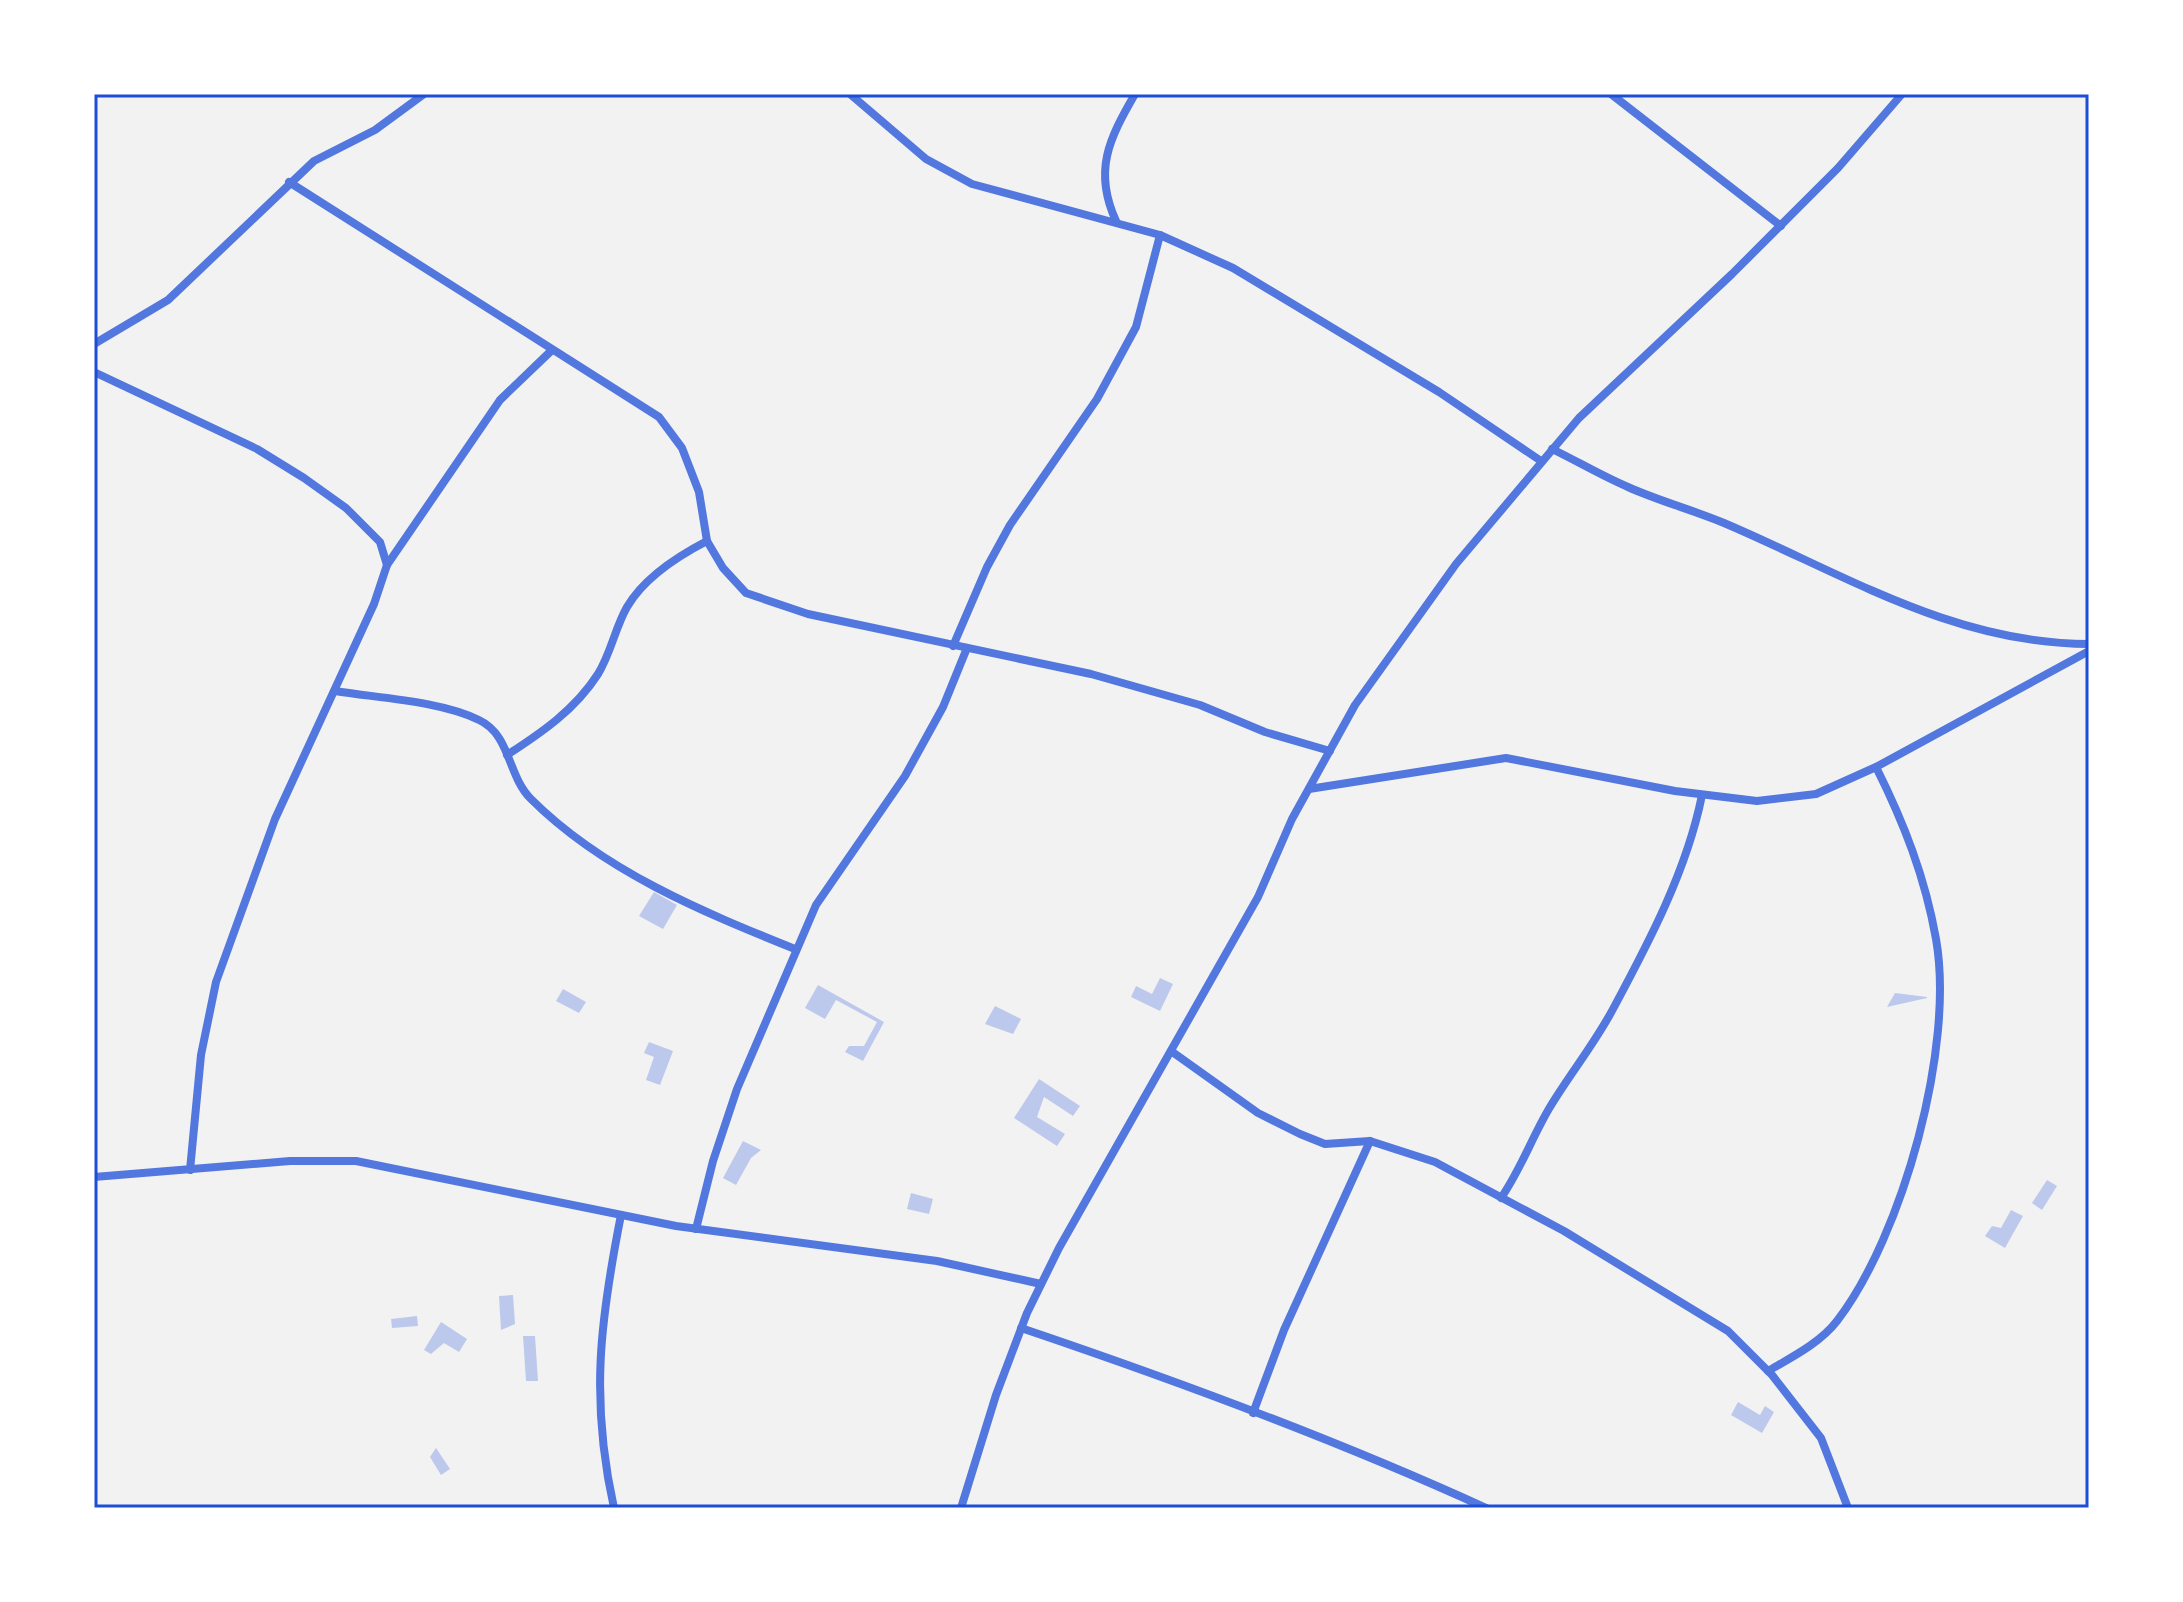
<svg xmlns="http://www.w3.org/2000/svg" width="2183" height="1602" font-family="Merriweather,serif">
<rect width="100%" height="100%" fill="#f2f2f2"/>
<g fill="#bdc9ec">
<path d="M654 892 677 905 663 929 639 916Z"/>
<path d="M1160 978 1173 984 1160 1011 1131 997 1136 986 1152 994Z"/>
<path d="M818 985 884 1022 863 1061 845 1052 849 1046H864L877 1022 836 1000 825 1019 805 1008Z"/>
<path d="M563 989 586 1002 579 1013 556 1001Z"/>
<path d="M1895 993 1927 997V998L1887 1007Z"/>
<path d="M995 1006 1021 1019 1013 1034 985 1024Z"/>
<path d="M649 1042 673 1051 660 1085 646 1080 654 1057 644 1053Z"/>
<path d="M1039 1079 1080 1106 1073 1116 1044 1097 1037 1117 1065 1134 1057 1146 1014 1118Z"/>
<path d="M743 1141 761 1150 751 1158 736 1185 723 1178Z"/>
<path d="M2047 1180 2057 1186 2042 1210 2032 1203Z"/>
<path d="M911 1193 933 1199 929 1214 907 1209Z"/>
<path d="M2011 1210 2023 1216 2005 1248 1985 1236 1992 1226 2001 1228Z"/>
<path d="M513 1295 515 1324 501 1330 499 1296Z"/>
<path d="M417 1316 418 1326 392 1328 391 1319Z"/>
<path d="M441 1322 467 1339 459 1352 444 1343 431 1354 424 1350Z"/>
<path d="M523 1336H535L538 1381H526Z"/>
<path d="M1738 1402 1760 1415 1765 1406 1774 1412 1762 1433 1731 1415Z"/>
<path d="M436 1448 450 1469 441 1475 430 1457Z"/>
</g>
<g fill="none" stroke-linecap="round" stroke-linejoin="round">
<g stroke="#5277de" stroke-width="8">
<path d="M850 94 926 159 972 184 1160 235 1233 268 1439 392 1541 461"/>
<path d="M1611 94 1781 226"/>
<path d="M289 182 659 417 682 448 699 492 707 541 723 568 746 593 808 614 1091 674 1200 705 1265 732 1330 751"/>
<path d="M1116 221C1093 171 1109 139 1135 94"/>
<path d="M94 344 168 300 314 161 375 130 424 94"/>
<path d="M94 372 257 449 304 478 346 508 380 542 387 565 374 604 275 819 216 982 201 1055 190 1170"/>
<path d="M1552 449C1577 461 1602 476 1628 487 1659 501 1693 510 1724 523 1844 574 1954 644 2089 644"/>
<path d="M387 565 500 400 551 351"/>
<path d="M953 646 987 567 1010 525 1097 399 1136 327 1160 235"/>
<path d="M335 691C378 698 441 701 479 720 511 735 507 775 531 799 603 871 703 912 795 949"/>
<path d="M507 755C541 733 575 710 598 674 611 653 615 628 627 607 644 578 678 556 707 541"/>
<path d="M1309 789 1506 758 1675 791 1757 801 1816 794 1876 767 2089 651"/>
<path d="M1171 1051 1258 1113 1300 1134 1325 1144 1370 1141 1435 1162 1564 1231 1728 1331 1772 1375 1821 1438 1848 1508"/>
<path d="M94 1177 290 1161H356L676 1226 937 1261 1041 1284"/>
<path d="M1501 1198C1521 1169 1532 1137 1550 1107 1570 1074 1595 1043 1613 1009 1649 942 1687 870 1702 795"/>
<path d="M696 1229 713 1161 737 1089 816 905 905 776 943 707 967 648"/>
<path d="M1021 1328C1178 1381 1335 1439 1486 1508"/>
<path d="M1768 1371C1792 1357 1820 1343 1837 1321 1903 1235 1955 1046 1936 939 1925 877 1904 823 1876 767"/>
<path d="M1253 1413 1284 1330 1370 1141"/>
<path d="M614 1508C590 1400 600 1321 621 1215"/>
<path d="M961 1508 996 1395 1027 1313 1059 1248 1258 897 1292 819 1355 705 1456 564 1579 418 1732 274 1838 168 1902 94"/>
</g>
</g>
<rect width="2183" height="1602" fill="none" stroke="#ffffff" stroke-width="192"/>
<rect x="96" y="96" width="1991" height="1410" fill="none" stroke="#1d4ed8" stroke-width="3"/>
</svg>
